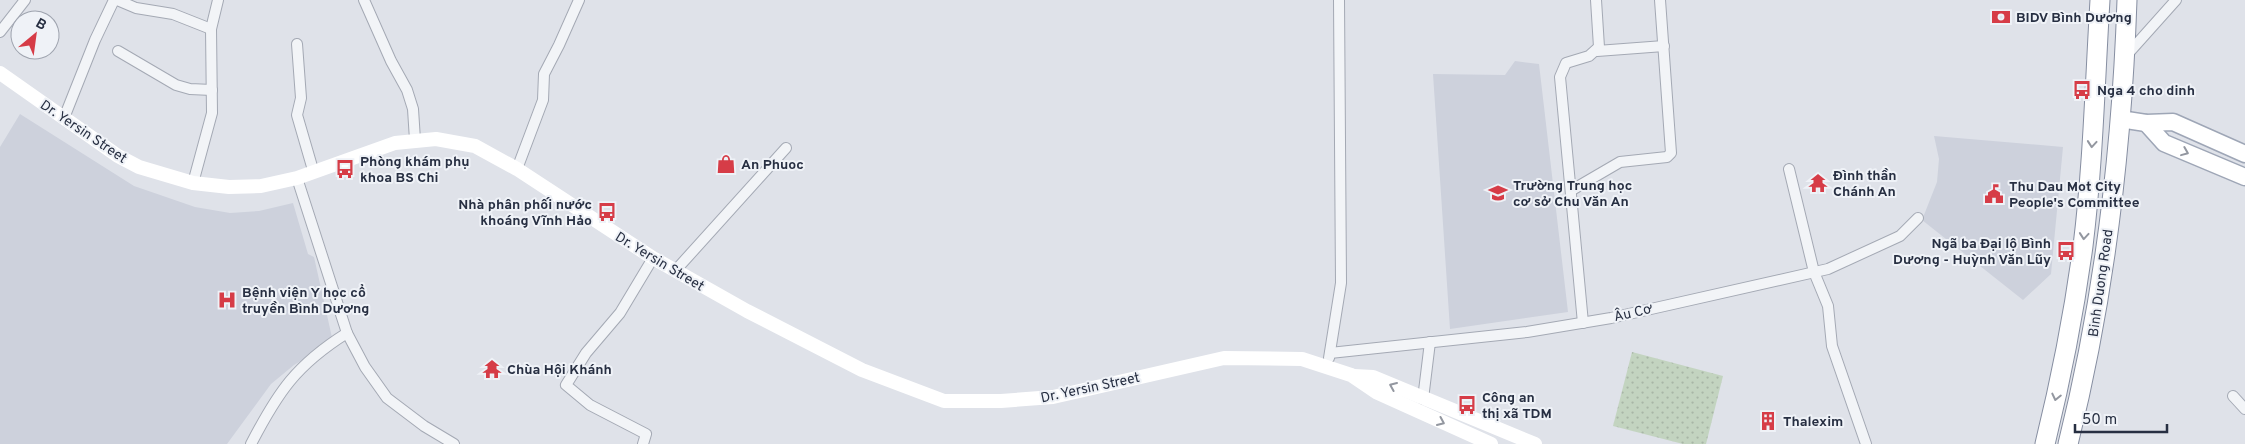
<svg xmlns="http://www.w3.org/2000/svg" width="2245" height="444" font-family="Overpass,sans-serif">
<defs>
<pattern id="grass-dots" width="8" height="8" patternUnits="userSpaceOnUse" patternTransform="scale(1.25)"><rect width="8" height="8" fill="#c3d4c0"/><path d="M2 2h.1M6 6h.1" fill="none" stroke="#a8b6a6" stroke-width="1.8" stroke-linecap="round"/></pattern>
</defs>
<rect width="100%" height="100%" fill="#dfe2e9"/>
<g fill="#cdd1dc">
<path d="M1515 61 1539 64 1568 312 1450 329 1433 74 1505 75Z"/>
<path d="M20 114 134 186 195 207 230 213 259 211 293 203 308 254 314 257 333 342 294 365 271 384 227 444H0V147Z"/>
<path d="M1934 136 2063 147 2051 274 2023 300 1922 220 1937 182 1939 159Z"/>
</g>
<path fill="url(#grass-dots)" d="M1632 352 1723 376 1706 444H1683L1613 426Z"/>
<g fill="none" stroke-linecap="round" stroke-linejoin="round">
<g stroke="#a4a9b4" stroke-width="12">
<g id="street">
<path d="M117 0 136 8 173 14 211 29"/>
<path d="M364 0 391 61 407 90 413 109 415 140"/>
<path d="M0 32 25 0"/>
<path d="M297 44 301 98 297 115 313 170"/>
<path d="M118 51 176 85 190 89 212 90"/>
<path d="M1597 51 1664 46"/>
<path d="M2125 57 2176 0"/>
<path d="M64 118 95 40 114 0"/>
<path d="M517 169 543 100 544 74 559 45 579 0"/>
<path d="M1789 169 1814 272 1828 306 1832 346 1866 444"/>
<path d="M297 178 347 333 365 367 387 398 424 426 454 444"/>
<path d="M193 183 212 113 211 29 218 0"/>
<path d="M1572 190 1620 162 1667 157 1671 153 1660 0"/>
<path d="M675 271 786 148"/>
<path d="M1583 323 1560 77 1566 63 1589 56 1599 47 1596 0"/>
<path d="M1330 353 1527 332 1611 318 1828 269 1900 236 1918 218"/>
<path d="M1329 358 1341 283 1339 0"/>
<path d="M2233 396 2245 409"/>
<path d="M1423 399 1430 342"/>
<path d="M251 444C278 392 296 365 347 333"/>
<path d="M643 444 646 434 590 405 566 385 586 353 620 313 653 258"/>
</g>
</g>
<g stroke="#9ea6b6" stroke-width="19">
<g id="primary">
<path d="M2120 119 2146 123 2173 122 2245 154"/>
<path d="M2146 123 2164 143 2245 177"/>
</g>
</g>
<g stroke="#868ea1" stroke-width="21">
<g id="highway">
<path d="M2045 444C2061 379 2074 313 2083 246 2093 165 2095 82 2100 0"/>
<path d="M2068 444C2104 300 2122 149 2127 0"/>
</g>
</g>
<use href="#street" stroke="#f2f4f7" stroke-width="10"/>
<g stroke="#fff" stroke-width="14">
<path d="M0 73 118 156 139 167 193 183 229 187 261 186 297 178 395 143 436 139 475 146 517 169 653 258 747 311 862 370 944 401H1001L1053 397 1224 358 1302 359 1351 375 1376 392 1491 444"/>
<path d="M1354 376 1373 377 1535 444"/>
</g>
<use href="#primary" stroke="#fff" stroke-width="16"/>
<use href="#highway" stroke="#fff" stroke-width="19"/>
</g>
<defs><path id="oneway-chevron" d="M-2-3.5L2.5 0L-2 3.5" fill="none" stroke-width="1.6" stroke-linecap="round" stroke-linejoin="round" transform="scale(1.25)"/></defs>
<g stroke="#9397a0">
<use href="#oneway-chevron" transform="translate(2092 144) rotate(95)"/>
<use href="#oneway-chevron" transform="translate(2185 152) rotate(22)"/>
<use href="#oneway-chevron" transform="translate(2084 236) rotate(95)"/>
<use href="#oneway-chevron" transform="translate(1393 386) rotate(-157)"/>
<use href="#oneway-chevron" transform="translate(2056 397) rotate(103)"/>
<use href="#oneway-chevron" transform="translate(1441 422) rotate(24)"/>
</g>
<defs>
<g id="bank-bare" transform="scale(1.5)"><path d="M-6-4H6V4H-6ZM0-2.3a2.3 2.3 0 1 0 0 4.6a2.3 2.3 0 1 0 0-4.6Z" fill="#d63c47" stroke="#eff2f7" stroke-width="2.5" paint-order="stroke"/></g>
<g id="bus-bare" transform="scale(1.5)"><path d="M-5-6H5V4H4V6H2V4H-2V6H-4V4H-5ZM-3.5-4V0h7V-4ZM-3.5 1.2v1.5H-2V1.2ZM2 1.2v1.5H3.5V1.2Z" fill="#d63c47" stroke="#eff2f7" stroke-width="2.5" paint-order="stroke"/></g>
<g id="shop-bare" transform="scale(1.5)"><path d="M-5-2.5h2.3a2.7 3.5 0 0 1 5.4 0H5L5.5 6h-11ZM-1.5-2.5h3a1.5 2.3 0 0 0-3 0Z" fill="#d63c47" stroke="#eff2f7" stroke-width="2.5" paint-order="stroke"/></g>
<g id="temple-bare" transform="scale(1.5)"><path d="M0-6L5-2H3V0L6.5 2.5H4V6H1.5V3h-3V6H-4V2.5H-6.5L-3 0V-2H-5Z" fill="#d63c47" stroke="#eff2f7" stroke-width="2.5" paint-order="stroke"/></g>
<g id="school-bare" transform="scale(1.5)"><path d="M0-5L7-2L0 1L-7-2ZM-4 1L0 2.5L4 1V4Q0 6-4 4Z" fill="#d63c47" stroke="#eff2f7" stroke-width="2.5" paint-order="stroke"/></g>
<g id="civic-bare" transform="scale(1.5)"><path d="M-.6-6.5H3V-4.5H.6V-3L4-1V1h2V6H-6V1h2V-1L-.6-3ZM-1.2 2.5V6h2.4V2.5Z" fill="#d63c47" stroke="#eff2f7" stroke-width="2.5" paint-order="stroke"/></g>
<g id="hospital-bare" transform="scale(1.5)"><path d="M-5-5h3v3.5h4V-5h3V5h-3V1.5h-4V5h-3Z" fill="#d63c47" stroke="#eff2f7" stroke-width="2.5" paint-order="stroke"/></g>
<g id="building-bare" transform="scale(1.5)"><path d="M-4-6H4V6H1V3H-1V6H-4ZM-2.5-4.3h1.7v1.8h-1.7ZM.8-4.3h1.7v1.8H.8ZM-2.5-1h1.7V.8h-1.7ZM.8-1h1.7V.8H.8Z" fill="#d63c47" stroke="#eff2f7" stroke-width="2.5" paint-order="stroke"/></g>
</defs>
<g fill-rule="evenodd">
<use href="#bank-bare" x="2001" y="17"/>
<use href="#bus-bare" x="2082" y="90"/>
<use href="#shop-bare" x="726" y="164"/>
<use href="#bus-bare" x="345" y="169"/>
<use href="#temple-bare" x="1818" y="183"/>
<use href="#school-bare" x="1498" y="193"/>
<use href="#civic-bare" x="1994" y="194"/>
<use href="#bus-bare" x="607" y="212"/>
<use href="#bus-bare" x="2066" y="251"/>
<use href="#hospital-bare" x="227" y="300"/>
<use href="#temple-bare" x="492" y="369"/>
<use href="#bus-bare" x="1467" y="405"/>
<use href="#building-bare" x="1768" y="421"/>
</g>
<g text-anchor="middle" stroke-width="4" stroke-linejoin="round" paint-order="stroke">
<g font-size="14" font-weight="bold" fill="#272f42" stroke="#eff2f7" text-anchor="start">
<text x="2016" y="22">BIDV Bình Dương</text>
<text x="2097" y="95">Nga 4 cho dinh</text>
<text x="360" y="166">Phòng khám phụ<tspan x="360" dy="16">khoa BS Chi</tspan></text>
<text x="741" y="169">An Phuoc</text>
<text x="1833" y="180">Đình thần<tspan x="1833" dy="16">Chánh An</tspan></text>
<text x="1513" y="190">Trường Trung học<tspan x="1513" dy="16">cơ sở Chu Văn An</tspan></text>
<text x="2009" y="191">Thu Dau Mot City<tspan x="2009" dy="16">People's Committee</tspan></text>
<text x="592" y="209" text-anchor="end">Nhà phân phối nước<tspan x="592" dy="16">khoáng Vĩnh Hảo</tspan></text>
<text x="2051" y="248" text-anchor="end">Ngã ba Đại lộ Bình<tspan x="2051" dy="16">Dương - Huỳnh Văn Lũy</tspan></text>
<text x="242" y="297">Bệnh viện Y học cổ<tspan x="242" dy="16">truyền Bình Dương</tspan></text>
<text x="507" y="374">Chùa Hội Khánh</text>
<text x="1482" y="402">Công an<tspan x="1482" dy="16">thị xã TDM</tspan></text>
<text x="1783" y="426">Thalexim</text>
</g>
<g font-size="14" fill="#272f42" stroke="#eff2f7">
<text transform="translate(84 131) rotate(34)" y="5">Dr. Yersin Street</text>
<text transform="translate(660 261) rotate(31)" y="5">Dr. Yersin Street</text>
<text transform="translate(2100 283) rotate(-82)" y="5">Binh Duong Road</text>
<text transform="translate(1633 312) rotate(-13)" y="5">Âu Cơ</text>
<text transform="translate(1090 387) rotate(-12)" y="5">Dr. Yersin Street</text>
</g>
</g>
<g transform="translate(35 35) rotate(29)"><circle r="24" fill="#eff2f7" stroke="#9fa4af"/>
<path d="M0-4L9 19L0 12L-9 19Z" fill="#d63c47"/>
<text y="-8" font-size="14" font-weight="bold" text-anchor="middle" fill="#272f42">B</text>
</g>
<path d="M2075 424v8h92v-8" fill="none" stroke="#272f42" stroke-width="2.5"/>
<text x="2082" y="424" font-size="15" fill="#272f42" stroke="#eff2f7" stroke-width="4" paint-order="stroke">50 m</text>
</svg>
